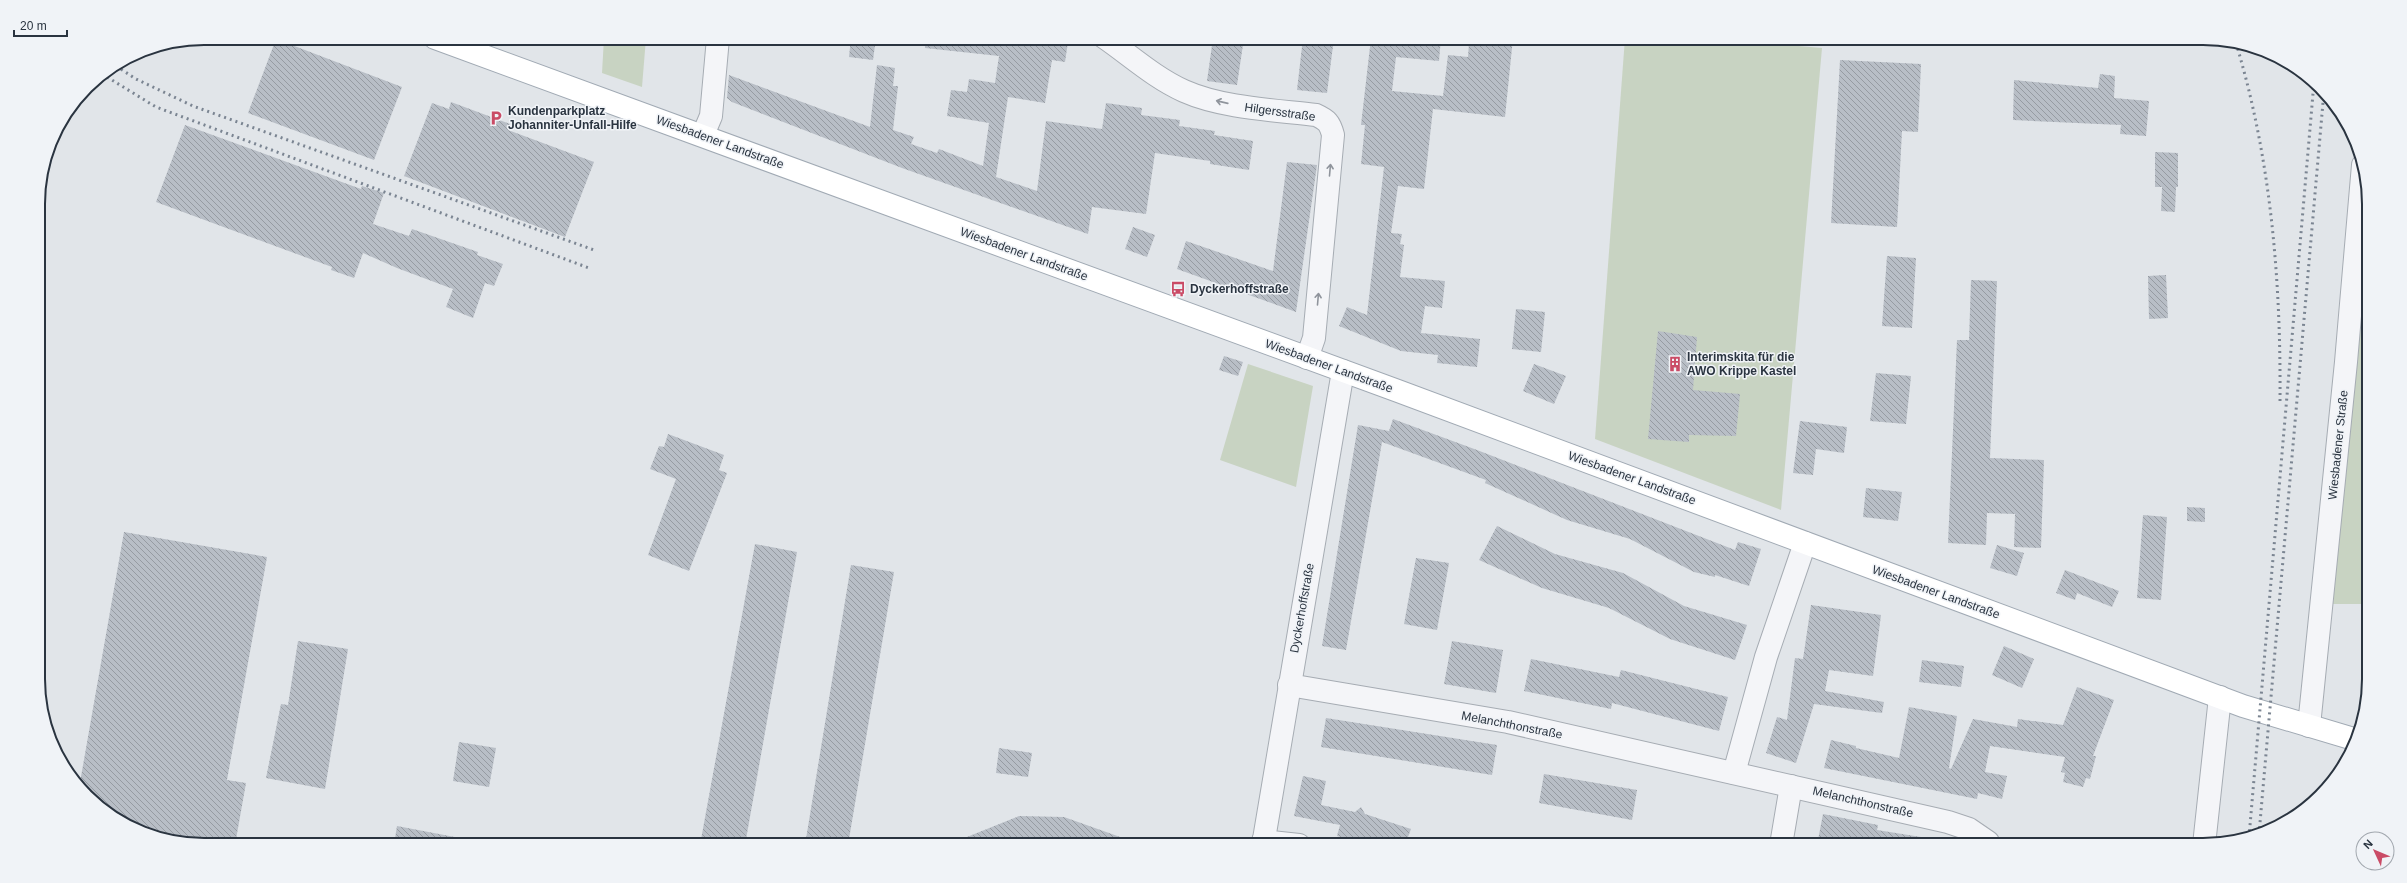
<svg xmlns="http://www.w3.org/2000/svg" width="2407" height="883" font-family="Helvetica,sans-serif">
<defs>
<pattern id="building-back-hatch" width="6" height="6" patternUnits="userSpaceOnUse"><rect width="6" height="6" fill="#b8bec6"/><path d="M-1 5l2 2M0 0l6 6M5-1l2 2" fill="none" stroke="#969ba2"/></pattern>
</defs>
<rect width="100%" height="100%" fill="#e1e5e9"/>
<g fill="#c8d3c2">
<path d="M604 38H646L642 87 602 73Z"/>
<path d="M1625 38H1703L1822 48 1781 510 1595 439Z"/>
<path d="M2368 197 2369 604H2333Z"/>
<path d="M1248 364 1313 386 1296 487 1220 460Z"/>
</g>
<g fill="url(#building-back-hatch)">
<path d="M851 38H876L873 60 849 57Z"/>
<path d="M925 38H1040L1068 42 1065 62 1052 60 1045 103 1008 97 996 177 1037 191 1046 121 1102 129 1106 103 1142 108 1141 115 1180 120 1179 126 1215 131 1214 135 1253 141 1249 170 1210 164V161L1155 153 1146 214 1092 207 1088 234 902 168 732 102 727 98 729 75 870 127 877 65 895 68 893 86H898L893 130 914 137 911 144 937 153 939 149 983 166 989 123 947 116 951 90 967 92 969 79 995 83 999 56 925 48Z"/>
<path d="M1213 38H1244L1237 85 1207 81Z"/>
<path d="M1303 38H1334L1327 93 1297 90Z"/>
<path d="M1371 38H1441L1439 61 1396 57 1392 91 1443 96 1448 55 1468 57 1469 43 1484 44V38H1513L1505 117 1433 109 1424 189 1398 186 1391 233 1402 234 1400 244 1404 245 1400 277 1445 281 1442 308 1425 306 1421 333 1480 339 1477 367 1437 363 1438 355 1401 351 1339 326 1347 307 1367 315 1384 167 1361 164 1365 125H1361Z"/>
<path d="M276 39 402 87 374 160 248 113Z"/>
<path d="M1840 60 1921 64 1918 132 1902 131 1897 227 1831 223Z"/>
<path d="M2100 74 2115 76 2114 98 2149 101 2146 136 2120 134 2121 125 2013 120 2014 80 2098 88Z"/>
<path d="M451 102 510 124 508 130 594 162 565 237 404 176 432 103 449 109Z"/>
<path d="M185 125 361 189 362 186 384 193 373 224 409 236 412 229 478 252 477 255 503 264 494 286 485 283 473 318 446 307 453 289 397 268 363 253 354 278 331 270 332 267 156 202Z"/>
<path d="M2155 152 2178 153V187H2176L2175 212 2161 211 2162 187H2155Z"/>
<path d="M1287 162 1317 165 1296 312 1177 269 1186 241 1273 271Z"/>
<path d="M1133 227 1155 235 1147 257 1125 249Z"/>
<path d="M1887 256 1916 258 1912 328 1882 326Z"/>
<path d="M2166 275 2168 318 2149 319 2148 276Z"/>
<path d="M1971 280 1997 281 1990 458 2044 460 2041 548 2014 547 2015 514 1987 513 1986 545 1948 543 1957 340H1969Z"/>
<path d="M1516 309 1545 312 1541 352 1512 349Z"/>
<path d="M1658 331 1697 337 1693 390 1740 394 1736 436 1689 435V442L1648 439Z"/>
<path d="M1224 356 1243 362 1238 376 1219 370Z"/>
<path d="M1534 364 1566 376 1554 404 1523 391Z"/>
<path d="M1876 373 1911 376 1906 424 1870 421Z"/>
<path d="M1393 419 1477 450 1735 550 1738 542 1761 549 1749 586 1715 575V577L1694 572 1630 539 1567 520 1485 483 1486 480 1382 442 1346 650 1322 646 1358 425 1389 431Z"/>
<path d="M1800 421 1847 427 1844 453 1816 449 1813 475 1793 473Z"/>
<path d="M668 434 724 455 719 470 727 473 689 571 648 555 676 479 650 469 659 446 664 447Z"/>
<path d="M1866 488 1902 492 1898 521 1863 517Z"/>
<path d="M2187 507 2205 508V522L2187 521Z"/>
<path d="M2143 515 2167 517 2161 600 2137 598Z"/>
<path d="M1497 526 1555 554 1623 573 1684 606 1747 625 1735 660 1670 639 1609 608 1542 588 1479 560Z"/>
<path d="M124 532 267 557 227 780 246 783 235 845H204L151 836 112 817 79 788Z"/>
<path d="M755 544 797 552 745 845H700Z"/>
<path d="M1997 545 2024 553 2017 576 1990 568Z"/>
<path d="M1416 558 1449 563 1437 630 1404 624Z"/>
<path d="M851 565 894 572 848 845H805Z"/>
<path d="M2065 570 2119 591 2112 607 2077 593 2075 600 2056 593Z"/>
<path d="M1811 605 1881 615 1873 676 1829 670 1825 691 1884 702 1882 713 1814 704 1796 763 1766 753 1777 717 1787 720 1795 658 1803 659Z"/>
<path d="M298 641 348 649 325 789 266 778 281 704 288 705Z"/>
<path d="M1452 641 1503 650 1496 693 1444 684Z"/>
<path d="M2004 646 2034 659 2022 688 1992 675Z"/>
<path d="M1531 659 1619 677 1621 670 1728 697 1719 731 1612 703 1611 709 1524 691Z"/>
<path d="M1922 660 1964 666 1961 687 1919 682Z"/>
<path d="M2077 687 2114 700 2093 756H2096L2090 779 2086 778 2083 787 2063 782 2065 773 2061 772 2065 757 1990 746 1985 772 2007 776 2002 799 1978 793 1977 799 1824 768 1831 740 1856 746V748L1899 758 1909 707 1957 716 1949 768 1951 769 1973 719 2017 727 2018 719 2063 725Z"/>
<path d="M1326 718 1497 745 1492 775 1321 747Z"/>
<path d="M459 742 496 748 489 787 453 781Z"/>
<path d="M999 748 1032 753 1028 777 996 773Z"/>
<path d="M1544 774 1637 790 1632 820 1539 803Z"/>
<path d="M1303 776 1326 781 1321 805 1355 812 1361 807 1365 814 1411 829 1405 845H1371L1337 836 1340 825 1294 816Z"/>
<path d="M1823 814 1878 825 1877 830 1921 837 1920 845H1817Z"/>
<path d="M1019 816 1064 817 1137 843 1136 845H947Z"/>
<path d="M397 826 460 838 459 845H394Z"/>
</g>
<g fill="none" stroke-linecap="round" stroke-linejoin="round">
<g stroke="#a6acb3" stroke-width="24">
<g id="minor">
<path d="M1105 38C1131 56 1155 78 1184 91 1222 108 1274 110 1316 115 1327 120 1330 123 1333 135L1314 338 1307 358"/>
<path d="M703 135 711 116 718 38"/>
<path d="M1289 685 1508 722 1948 822 1969 829 1988 842"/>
<path d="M2309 726 2346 362 2363 165"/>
<path d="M1734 773 1766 657 1805 543"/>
<path d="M1263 841 1299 845"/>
<path d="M1263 845 1343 371"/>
<path d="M1781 845 1791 786"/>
<path d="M2204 845 2220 697"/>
</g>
</g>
<g stroke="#a1aab4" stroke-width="24">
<path id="major" d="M435 38 1398 391 2243 706 2357 740"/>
</g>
<use href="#minor" stroke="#f4f5f8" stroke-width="22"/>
<use href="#major" stroke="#fff" stroke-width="22"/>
<g stroke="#7b8592" stroke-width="3" stroke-dasharray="2 4" stroke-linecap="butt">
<path d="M2236 43C2271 159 2281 281 2280 402"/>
<path d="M116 66 136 79 193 106 594 250"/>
<path d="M102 74 156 107 589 268"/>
<path d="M2259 834 2324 91"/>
<path d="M2249 837 2314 82"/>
</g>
</g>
<defs><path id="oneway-shaft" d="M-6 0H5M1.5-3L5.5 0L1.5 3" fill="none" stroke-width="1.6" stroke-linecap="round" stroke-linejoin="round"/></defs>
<g stroke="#8f949c">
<use href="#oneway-shaft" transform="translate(1222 102) rotate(-167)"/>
<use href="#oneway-shaft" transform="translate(1330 170) rotate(-85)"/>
<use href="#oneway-shaft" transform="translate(1318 299) rotate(-85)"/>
</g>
<defs>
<g id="parking-bare" transform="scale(1.2)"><path d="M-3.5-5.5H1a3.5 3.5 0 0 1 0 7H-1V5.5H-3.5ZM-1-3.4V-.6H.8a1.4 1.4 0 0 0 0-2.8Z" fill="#ca4b66" stroke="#f0f3f7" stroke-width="2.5" paint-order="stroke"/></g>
<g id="bus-bare" transform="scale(1.2)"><path d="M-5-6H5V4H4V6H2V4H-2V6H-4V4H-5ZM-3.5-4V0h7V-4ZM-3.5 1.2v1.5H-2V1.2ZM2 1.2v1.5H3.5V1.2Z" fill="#ca4b66" stroke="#f0f3f7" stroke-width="2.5" paint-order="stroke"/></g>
<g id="building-bare" transform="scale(1.2)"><path d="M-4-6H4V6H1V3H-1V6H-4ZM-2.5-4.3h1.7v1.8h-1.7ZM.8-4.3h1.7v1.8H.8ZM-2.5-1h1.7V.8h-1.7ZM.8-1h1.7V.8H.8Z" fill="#ca4b66" stroke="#f0f3f7" stroke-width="2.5" paint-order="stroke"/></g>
</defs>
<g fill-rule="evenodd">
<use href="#parking-bare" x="496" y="118"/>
<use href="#bus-bare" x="1178" y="289"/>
<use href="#building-bare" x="1675" y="364"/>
</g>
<g text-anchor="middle" stroke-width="3" stroke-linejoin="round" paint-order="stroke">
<g font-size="12" font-weight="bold" fill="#2a3440" stroke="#f0f3f7" text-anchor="start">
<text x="508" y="115">Kundenparkplatz<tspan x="508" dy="14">Johanniter-Unfall-Hilfe</tspan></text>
<text x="1190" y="293">Dyckerhoffstraße</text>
<text x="1687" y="361">Interimskita für die<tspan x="1687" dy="14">AWO Krippe Kastel</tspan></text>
</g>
<g font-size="12" fill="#2a3440" stroke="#f0f3f7">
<text transform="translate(1280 112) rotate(8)" y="4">Hilgersstraße</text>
<text transform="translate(720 142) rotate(20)" y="4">Wiesbadener Landstraße</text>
<text transform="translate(1024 254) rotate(20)" y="4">Wiesbadener Landstraße</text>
<text transform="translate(1329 366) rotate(20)" y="4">Wiesbadener Landstraße</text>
<text transform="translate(2338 445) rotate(-84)" y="4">Wiesbadener Straße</text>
<text transform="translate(1632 478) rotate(20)" y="4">Wiesbadener Landstraße</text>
<text transform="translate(1936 592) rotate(20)" y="4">Wiesbadener Landstraße</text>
<text transform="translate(1302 608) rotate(-80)" y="4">Dyckerhoffstraße</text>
<text transform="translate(1512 725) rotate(11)" y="4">Melanchthonstraße</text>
<text transform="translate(1863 802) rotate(13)" y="4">Melanchthonstraße</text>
</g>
</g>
<path d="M0 0H2407V883H0ZM204 45H2203A159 159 0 0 1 2362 204V679A159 159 0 0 1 2203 838H204A159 159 0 0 1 45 679V204A159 159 0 0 1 204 45Z" fill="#f0f3f7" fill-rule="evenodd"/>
<path fill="none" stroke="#2a3440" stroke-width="2" d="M204 45H2203A159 159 0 0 1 2362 204V679A159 159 0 0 1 2203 838H204A159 159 0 0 1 45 679V204A159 159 0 0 1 204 45Z"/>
<g transform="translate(2375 851) rotate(314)"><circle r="19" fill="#f0f3f7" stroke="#a1a7ae"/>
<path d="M0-3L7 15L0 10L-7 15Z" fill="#ca4b66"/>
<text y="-6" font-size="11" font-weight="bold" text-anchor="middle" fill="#2a3440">N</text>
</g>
<path d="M14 30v6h53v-6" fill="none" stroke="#2a3440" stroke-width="2"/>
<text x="20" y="30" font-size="12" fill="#2a3440" stroke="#f0f3f7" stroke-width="3" paint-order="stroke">20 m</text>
</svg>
